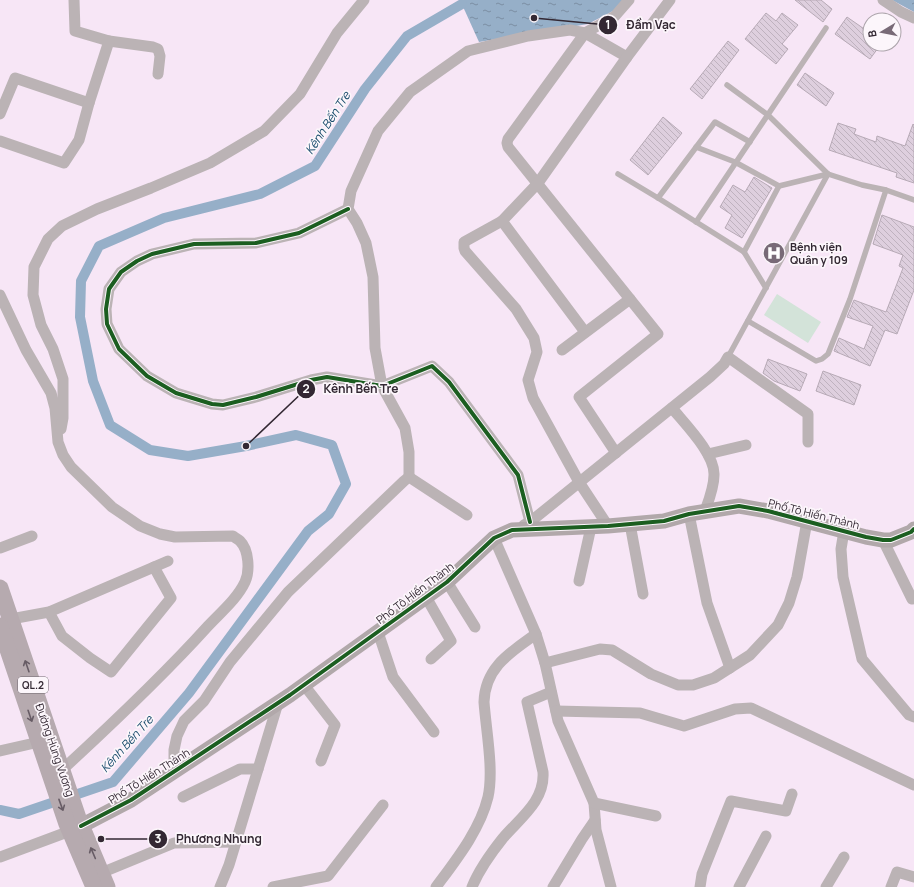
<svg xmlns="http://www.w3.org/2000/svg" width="914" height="887" font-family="Manrope,sans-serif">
<defs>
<pattern id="water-ripples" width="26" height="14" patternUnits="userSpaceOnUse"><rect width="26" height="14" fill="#96afc8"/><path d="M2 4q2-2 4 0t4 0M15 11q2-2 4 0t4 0" fill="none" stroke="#7b8ea3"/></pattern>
<pattern id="building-back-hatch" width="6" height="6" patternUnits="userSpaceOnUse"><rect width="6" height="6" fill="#decfde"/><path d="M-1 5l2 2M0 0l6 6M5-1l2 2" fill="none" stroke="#bfb2bf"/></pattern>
</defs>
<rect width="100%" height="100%" fill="#f7e6f6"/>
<path fill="#d3e3d9" d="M777 294 821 322 808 343 764 315Z"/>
<g fill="url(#water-ripples)">
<path d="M460 0H623L613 11 588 24 479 42Z"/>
<path d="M892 0H914V12Z"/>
</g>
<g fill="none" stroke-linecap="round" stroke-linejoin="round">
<path stroke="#96afc8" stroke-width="10" d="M0 810 19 814 113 782 189 693 308 531 329 514 346 484 332 445 296 435 246 446 188 456 150 450 110 425 93 381 80 317 81 281 99 246 164 218 260 194 315 166 365 89 407 36 462 4"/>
</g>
<g fill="url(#building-back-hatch)" stroke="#b7aab6">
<path d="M795 0H821L832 9 823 22Z"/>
<path d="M766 13 776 21 782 13 798 25 782 44 788 49 776 64 745 39Z"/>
<path d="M847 17 870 33V44H881L870 59 835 34Z"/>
<path d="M728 41 739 50 702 99 690 89Z"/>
<path d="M805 73 834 93 826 106 797 85Z"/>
<path d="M663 117 682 133 648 175 630 160Z"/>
<path d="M838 123 856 129 854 134 876 142 877 136 905 146 913 124 914 125V183L896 177 897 173 829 150Z"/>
<path d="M754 177 772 188 742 238 725 228 732 215 720 207 733 185 745 192Z"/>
<path d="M882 215 914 227V290L897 334 885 330 870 366 834 351 839 338 864 349 873 326 847 317 854 300 886 312 903 268 899 266 903 255 873 244Z"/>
<path d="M768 359 807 374 800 391 774 381 763 373Z"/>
<path d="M823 371 861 385 854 405 816 391Z"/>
</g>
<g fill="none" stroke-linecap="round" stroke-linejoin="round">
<g stroke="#bbb3b5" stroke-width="5.5">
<path d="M727 85 768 115 828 174"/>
<path d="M696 147 735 162 779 186"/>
<path d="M618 174 658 198 744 252 766 288"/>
<path d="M658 198 715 122 750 142"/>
<path d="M696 222 826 28"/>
<path d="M744 252 779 186 828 174"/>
<path d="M748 321 816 361 822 359 828 354 850 299 886 190"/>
<path d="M728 357 828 174 862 185 886 190 914 200"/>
</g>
<g stroke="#bbb3b5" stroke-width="11">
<path d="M883 0 901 12 914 18"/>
<path d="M109 41 153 47 158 49 160 56 158 74"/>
<path d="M0 114 15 78 89 103"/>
<path d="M0 141 64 163 79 140 89 103 109 41 75 31 74 0"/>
<path d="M348 209 299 233 256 243 194 244 152 254 137 261 121 272 109 289 106 309 107 324 119 349 147 376 176 393 212 404 223 405 256 397 311 380 327 377 382 386 432 366 449 382 518 475 530 522"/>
<path d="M502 221 585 332"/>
<path d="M0 295 26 350 51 393 55 408 58 442 63 455 71 467 112 507 140 526 160 534 175 537 233 536C235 538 238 539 240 541 249 550 250 571 245 582 237 599 220 613 208 626 162 677 112 724 62 770"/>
<path d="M562 350 630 299"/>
<path d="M672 408C685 424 715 454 714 475 714 487 709 500 705 511"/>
<path d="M61 429 63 418V379L53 349 41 325 33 295 34 267 48 239 62 226 97 209 151 188 210 163 264 131 300 94 337 33 364 0"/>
<path d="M616 453 579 397 658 334 508 147 507 143 508 139 585 33 615 16 629 0"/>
<path d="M708 454 746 445"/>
<path d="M409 477V452L405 428 382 386 375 348 373 277 366 243 357 223 348 209 351 191 378 131 410 92 468 51 528 36 570 30 585 33 627 57"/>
<path d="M689 514 707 603 730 668"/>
<path d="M630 524 643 594"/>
<path d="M524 525 530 522 710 377 724 364 728 357 808 414V442"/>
<path d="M608 526 579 482 533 398 528 380 537 352 534 338 516 309 465 251 464 248V242L502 221 538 183 627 57 670 0"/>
<path d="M844 531 841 549 843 577 862 659 909 715 914 717"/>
<path d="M494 538 536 634 545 663 558 721 594 803 596 830 611 887"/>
<path d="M883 540 912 599"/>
<path d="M0 548 32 536"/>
<path d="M579 581 591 527"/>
<path d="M447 582 475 627"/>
<path d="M426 597 451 641 431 659"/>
<path d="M49 612 62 636 90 658 111 672 171 598 154 567"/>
<path d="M11 619 49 612 168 561"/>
<path d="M378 632 393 677 434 732"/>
<path d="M545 663 600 649 612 650 651 674 678 685H693L714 678 750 655 778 625 789 603 797 577 807 521"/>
<path d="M304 685 335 725 321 761"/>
<path d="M556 711 640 713 684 726 735 709 751 708 914 785"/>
<path d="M0 751 39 742"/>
<path d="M174 772V750L177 736 184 721 204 701 230 662 288 592 404 481 409 477 467 515"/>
<path d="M183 797 240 769H258"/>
<path d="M594 803 656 816"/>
<path d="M0 857 70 831"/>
<path d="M101 873 174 843 236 842"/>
<path d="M220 887 229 865 278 703"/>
<path d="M273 887 328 876 383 805"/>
<path d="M436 887C456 860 480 830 488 797 494 770 486 730 484 702 485 667 511 652 536 634"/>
<path d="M472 887C479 870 491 853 503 838 520 818 545 801 543 772L527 702 551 692"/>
<path d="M553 887 582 839 595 820"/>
<path d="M700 887 702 874 731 801 786 811 792 794"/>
<path d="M739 887 766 836"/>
<path d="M826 887 844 857"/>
<path d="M891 887 897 872 914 877"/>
</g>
<path stroke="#b1a8aa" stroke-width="15" d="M81 826 131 800 290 695 447 582 494 538 512 530 608 526 664 521 689 514 739 506 768 511 866 537 883 540H891L911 532 914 529"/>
<g stroke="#b6aaaf" stroke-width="17">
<path d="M0 588 78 818 107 887"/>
<path d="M0 626 67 824 94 887"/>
</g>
<g stroke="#fcf6fb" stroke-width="6">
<g id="cycleway">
<path d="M348 209 299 233 256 243 194 244 152 254 137 261 121 272 109 289 106 309 107 324 119 349 147 376 176 393 212 404 223 405 256 397 311 380 327 377 382 386 432 366 449 382 518 475 530 522"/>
<path d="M81 826 131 800 290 695 447 582 494 538 512 530 608 526 664 521 689 514 739 506 768 511 866 537 883 540H891L911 532 914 529"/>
</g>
</g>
<use href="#cycleway" stroke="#1b5e20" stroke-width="4"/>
</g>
<defs><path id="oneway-shaft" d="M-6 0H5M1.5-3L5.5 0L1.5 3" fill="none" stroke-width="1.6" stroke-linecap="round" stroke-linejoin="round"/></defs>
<g stroke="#675c65">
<use href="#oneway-shaft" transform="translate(27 666) rotate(-109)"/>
<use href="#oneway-shaft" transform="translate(30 716) rotate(71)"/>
<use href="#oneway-shaft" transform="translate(61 805) rotate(70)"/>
<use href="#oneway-shaft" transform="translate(93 853) rotate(-113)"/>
</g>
<defs>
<g id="hospital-disc" transform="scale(1.15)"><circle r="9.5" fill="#786a77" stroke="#fcf6fb"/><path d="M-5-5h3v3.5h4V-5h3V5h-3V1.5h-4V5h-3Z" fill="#fff"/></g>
</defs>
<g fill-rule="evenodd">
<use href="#hospital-disc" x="774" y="253"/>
</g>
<g text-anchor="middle" stroke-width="3.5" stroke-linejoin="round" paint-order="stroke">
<rect fill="#fcf6fb" stroke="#6f666f" stroke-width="1" x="18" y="677" width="30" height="16" rx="3"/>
<g font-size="10" font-weight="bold" fill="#332833">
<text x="33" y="689">QL.2</text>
</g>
<g font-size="11" font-weight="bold" fill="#332833" stroke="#fcf6fb" text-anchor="start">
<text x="790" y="251">Bệnh viện<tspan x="790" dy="13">Quân y 109</tspan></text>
</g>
<g font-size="11" fill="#332833" stroke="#fcf6fb">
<text transform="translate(814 514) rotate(14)" y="4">Phố Tô Hiến Thành</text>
<text transform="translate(415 593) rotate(-37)" y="4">Phố Tô Hiến Thành</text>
<text transform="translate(55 750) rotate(71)" y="4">Đường Hùng Vương</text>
<text transform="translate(149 776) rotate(-32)" y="4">Phố Tô Hiến Thành</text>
</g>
<g font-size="12" font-style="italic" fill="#1a4d6d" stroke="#fcf6fb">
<text transform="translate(328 123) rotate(-57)" y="4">Kênh Bến Tre</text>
<text transform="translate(127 744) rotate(-48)" y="4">Kênh Bến Tre</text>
</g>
</g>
<path fill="none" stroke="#332833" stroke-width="1.5" d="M534 18L608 25M246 446L306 389M101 839L158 839"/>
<g fill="#332833" stroke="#fcf6fb" stroke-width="1.5">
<circle cx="534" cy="18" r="4"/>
<circle cx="246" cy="446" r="4"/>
<circle cx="101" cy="839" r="4"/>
<circle cx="608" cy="25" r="10"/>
<circle cx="306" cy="389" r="10"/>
<circle cx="158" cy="839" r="10"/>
</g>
<g font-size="12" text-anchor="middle" font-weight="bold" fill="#fff">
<text x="608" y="29">1</text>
<text x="306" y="393">2</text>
<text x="158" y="843">3</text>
</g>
<g font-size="12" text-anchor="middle" font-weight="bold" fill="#332833" stroke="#fcf6fb" stroke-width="3.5" stroke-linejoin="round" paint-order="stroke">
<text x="651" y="29">Đầm Vạc</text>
<text x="361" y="393">Kênh Bến Tre</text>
<text x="219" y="843">Phương Nhung</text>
</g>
<g transform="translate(882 32) rotate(260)"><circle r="19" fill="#fcf6fb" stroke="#aca4ab"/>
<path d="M0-3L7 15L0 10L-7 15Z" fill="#786a77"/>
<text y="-6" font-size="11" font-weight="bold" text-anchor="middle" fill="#332833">B</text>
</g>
</svg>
